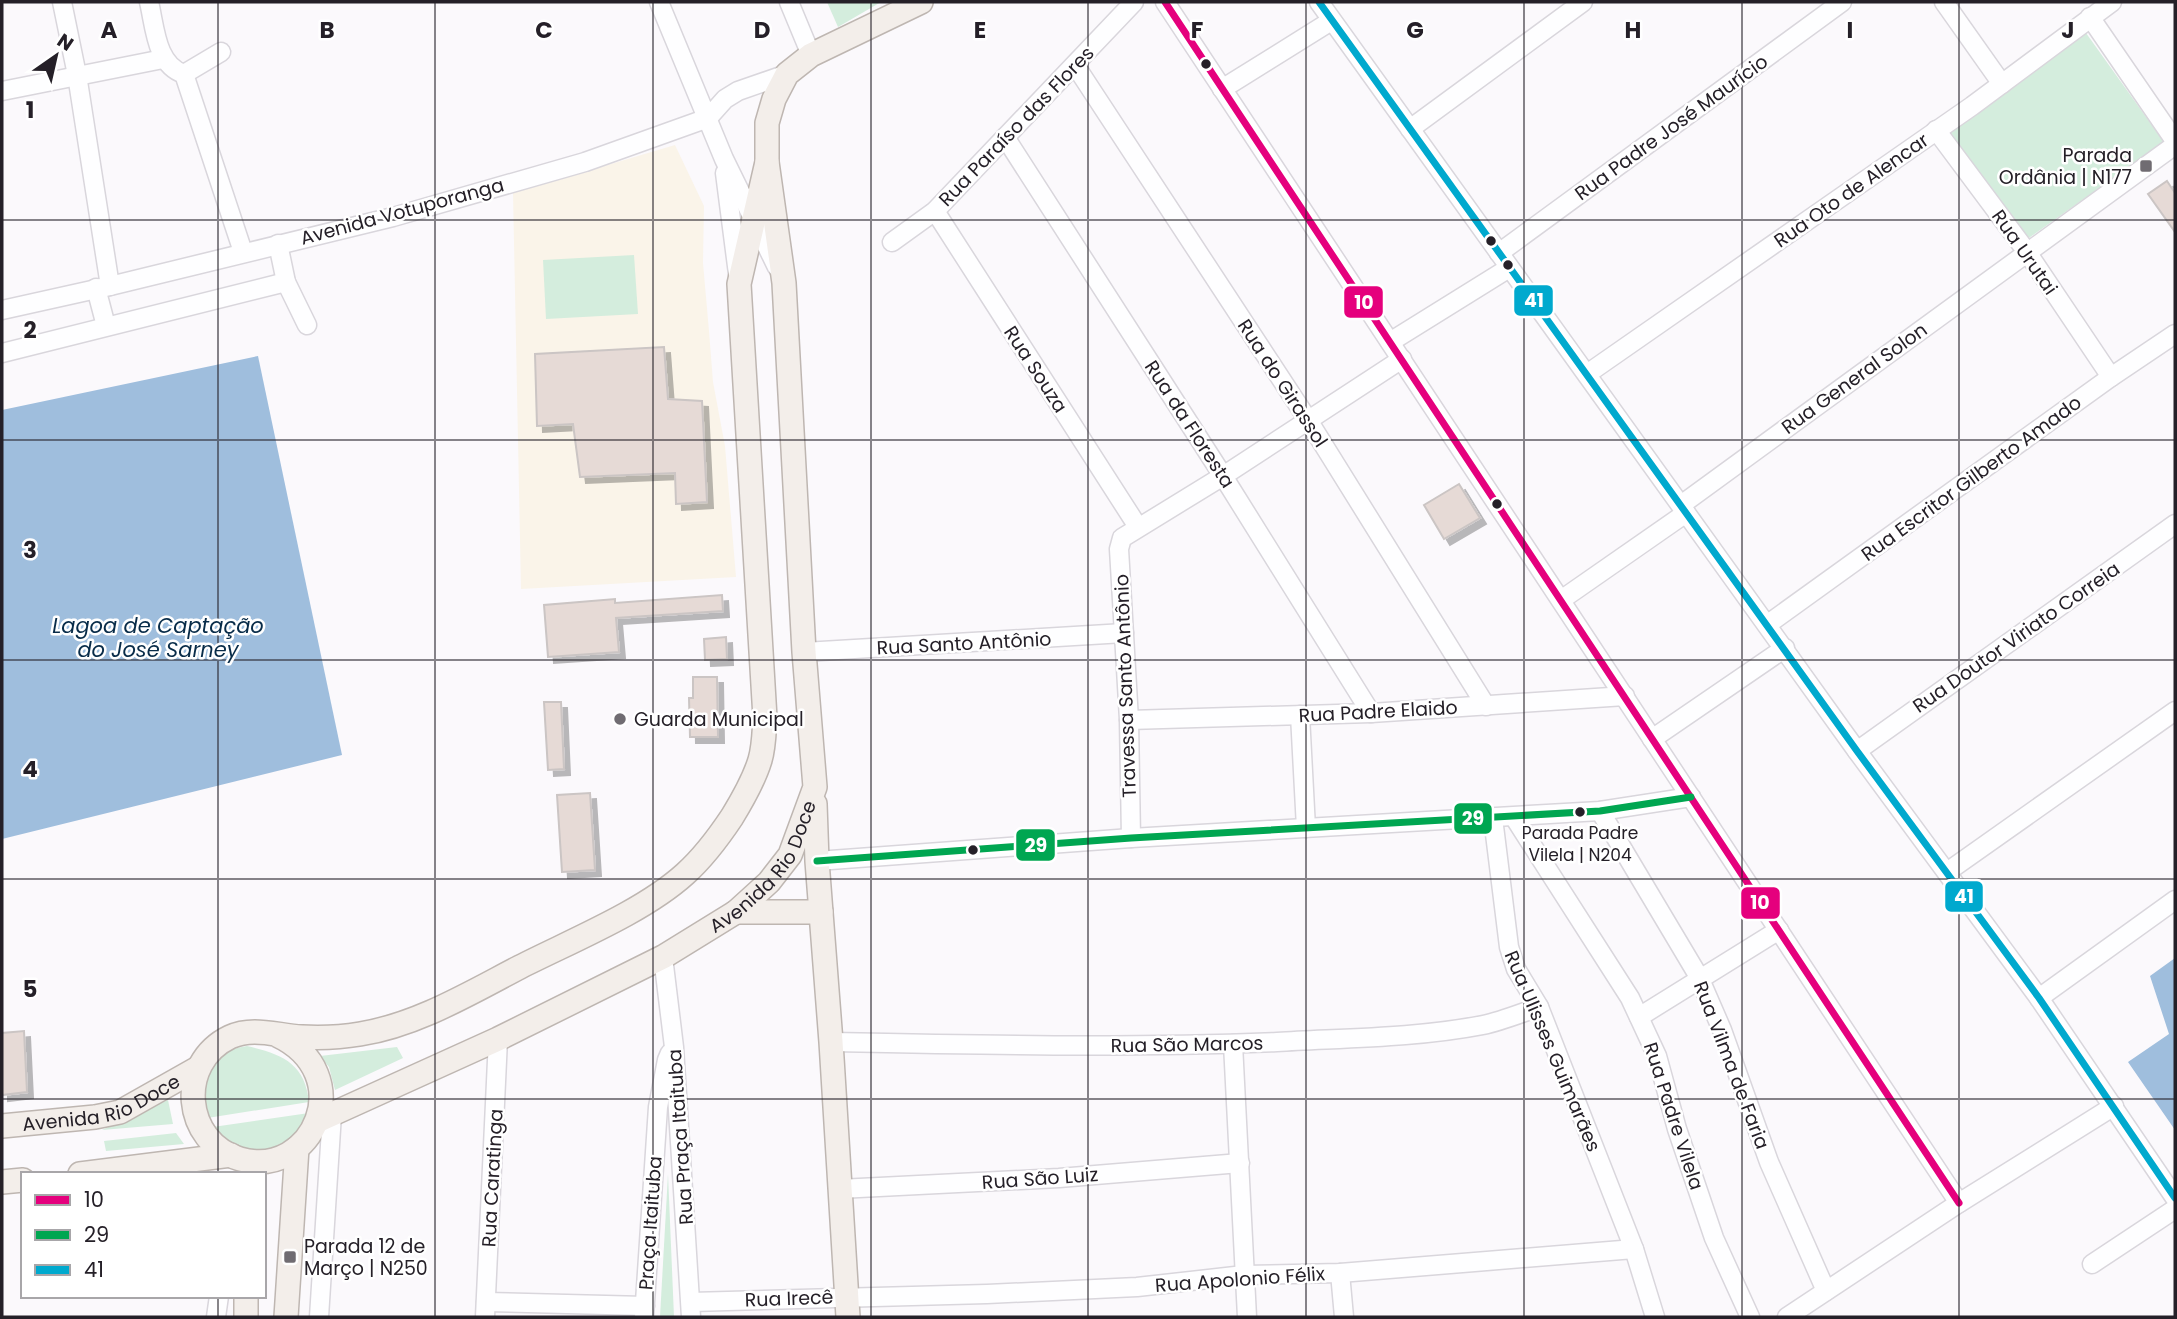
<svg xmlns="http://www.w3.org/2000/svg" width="2177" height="1319" font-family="Poppins,sans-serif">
<defs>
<filter id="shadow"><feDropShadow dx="6" dy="6" stdDeviation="0" flood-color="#0004"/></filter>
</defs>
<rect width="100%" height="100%" fill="#fbf9fc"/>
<path fill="#faf4e9" d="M675 145 704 206 703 263 709 331 713 382 725 446 736 577 521 589 513 193Z"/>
<g fill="#d4eddd">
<path d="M827 2H881L838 27Z"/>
<path d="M2086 33 2164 142 2026 240 1944 137Z"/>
<path d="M634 255 638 314 546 319 543 260Z"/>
<path d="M247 1046C282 1054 305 1063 309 1102L201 1119C201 1078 199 1054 247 1046Z"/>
<path d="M397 1047 403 1058 335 1090 329 1067 320 1056Z"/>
<path d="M168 1100 173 1124 102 1130Z"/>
<path d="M309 1113 305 1127 277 1154 244 1155 206 1128Z"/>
<path d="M176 1133 184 1144 106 1151 104 1141Z"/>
<path d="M668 1174 674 1317H660Z"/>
</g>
<g fill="#9fbedd">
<path d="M258 356 342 755 2 839V410Z"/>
<path d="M2175 958V1130L2128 1062 2169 1034 2150 976Z"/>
</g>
<g fill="#e6dad6" stroke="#cbc5c4" stroke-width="2" filter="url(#shadow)">
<path d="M2167 181 2175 193V232L2148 194Z"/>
<path d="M664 347 668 399 702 401 707 502 676 504 675 473 580 477 573 424 537 426 535 354Z"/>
<path d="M1459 484 1480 518 1444 539 1424 505Z"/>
<path d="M722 595 723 611 616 618 619 652 548 657 544 605 615 599V603Z"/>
<path d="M726 637 727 659 705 660 704 639Z"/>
<path d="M693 677H717L718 737H690L689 698H693Z"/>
<path d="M544 702H561L564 769 548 770Z"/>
<path d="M590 793 595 870 562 872 557 795Z"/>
<path d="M24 1031 27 1092 2 1095V1033Z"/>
</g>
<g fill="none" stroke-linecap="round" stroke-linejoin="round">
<g stroke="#d9d6dc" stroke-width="21">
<g id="minor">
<path d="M62 2 77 75 110 286"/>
<path d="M149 2C155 27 156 65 184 74L243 252"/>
<path d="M659 2 724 159 777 267"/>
<path d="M789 2 811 55"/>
<path d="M1165 2 1959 1203"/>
<path d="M1319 2 1857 751 2039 998 2175 1198"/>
<path d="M1944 2 2002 84"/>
<path d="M2090 17 2175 141"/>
<path d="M1075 65 1308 420 1486 706"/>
<path d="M184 74 221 52"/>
<path d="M1222 89 1331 21"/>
<path d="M2 91 163 59"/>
<path d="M1410 129 1583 2"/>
<path d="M1936 130 2027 252 2111 377"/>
<path d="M1005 137 1223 476 1371 713"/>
<path d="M725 173 738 274"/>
<path d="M935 211 1138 527"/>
<path d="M892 242 935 211 1134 2"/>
<path d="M278 244 286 282 307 325"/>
<path d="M1499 253 1842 2"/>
<path d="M96 288 106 326"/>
<path d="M2 310 110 286 393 217 585 162 708 118 725 99 738 91 787 74"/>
<path d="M1390 342 1509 268"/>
<path d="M2 353 286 282"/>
<path d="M1587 374 1972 106 2112 2"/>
<path d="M1681 505 2175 145"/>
<path d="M1561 600 1686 513"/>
<path d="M1768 624 2111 377 2175 334"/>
<path d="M804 652 1124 633"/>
<path d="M1300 715 1306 828"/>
<path d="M1129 720 1371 713 1625 696"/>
<path d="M1652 739 1785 648"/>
<path d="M1857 751 2175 524"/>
<path d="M1600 811 1699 977 1722 1030 1769 1162 1826 1291"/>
<path d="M1514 817 1630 998 1657 1056 1677 1129 1714 1238 1750 1317"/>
<path d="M1493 818 1509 947 1516 969 1539 1007 1634 1249 1655 1317"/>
<path d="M1131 838 1129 720 1119 549 1122 538 1223 476 1402 359"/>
<path d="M817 861 1131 838 1600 811 1691 797"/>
<path d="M1947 872 2175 711"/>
<path d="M663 957 674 1047 691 1317"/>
<path d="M2039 998 2175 900"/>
<path d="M1639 1017 1779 930"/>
<path d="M831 1042C980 1045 1128 1048 1277 1042 1345 1038 1416 1038 1483 1025 1502 1021 1521 1013 1539 1007"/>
<path d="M1233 1044 1247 1317"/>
<path d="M839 1189 1059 1178 1240 1163"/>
<path d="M2092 1264 2175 1209"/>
<path d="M1340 1273 1344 1317"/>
<path d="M486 1302 645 1306"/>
<path d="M691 1302 987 1294 1137 1287 1244 1275 1340 1273 1634 1249"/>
<path d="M216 1317 219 1296"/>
<path d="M319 1317 332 1114"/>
<path d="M485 1317 498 1039"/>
<path d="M644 1317 658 1107 667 1060 670 1053"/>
<path d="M1787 1317 1959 1203 2114 1106"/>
</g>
</g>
<g stroke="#beb6b1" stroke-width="26">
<g id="major">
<path d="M815 804 817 861 831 1042 848 1317"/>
<path d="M736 912H821"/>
<path d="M277 1035C360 1074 313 1180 240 1159 183 1142 176 1063 230 1037 253 1026 278 1036 302 1037 320 1038 342 1037 360 1034 417 1025 470 993 520 967 571 941 643 912 685 874 704 857 718 838 732 817 743 799 754 780 760 760 764 747 764 732 765 718L739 284 767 162"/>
<path id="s1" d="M317 1121 498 1039 663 957 736 912 769 882 790 855 815 787 804 652 784 283 767 162V123L774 99 787 74 811 55 921 2"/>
<path id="s2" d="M2 1126 95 1117 120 1112 198 1068"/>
<path d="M80 1174 231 1155"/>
<path d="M2 1182 23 1180"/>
<path d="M246 1317V1296"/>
<path d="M286 1317 297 1148"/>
</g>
</g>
<use href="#minor" stroke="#fefeff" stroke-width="18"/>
<use href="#major" stroke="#f3eeea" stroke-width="23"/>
<g stroke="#fff" stroke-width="12">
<path id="bus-1" d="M1165 2 1959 1203"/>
</g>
<g stroke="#fff" stroke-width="12">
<path id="bus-2" d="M817 861 1131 838 1600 811 1691 797"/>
</g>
<g stroke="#fff" stroke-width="12">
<path id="bus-3" d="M1319 2 1857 751 2039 998 2175 1198"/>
</g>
<use href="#bus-1" stroke="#e5007d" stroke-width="7"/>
<use href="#bus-2" stroke="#00a651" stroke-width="7"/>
<use href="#bus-3" stroke="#00a9ce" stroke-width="7"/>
</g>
<path fill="none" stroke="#252028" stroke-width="2" stroke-opacity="0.55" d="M218 2V1174M435 2V1317M653 2V1317M871 2V1317M1088 2V1317M1306 2V1317M1524 2V1317M1742 2V1317M1959 2V1317M2 220H2175M2 440H2175M2 660H2175M2 879H2175M2 1099H2175M218 1296V1317"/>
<g fill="#252028" stroke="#fff" stroke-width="2.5">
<circle cx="1206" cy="64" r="6"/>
<circle cx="1491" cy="241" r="6"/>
<circle cx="1508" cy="265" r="6"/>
<circle cx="1497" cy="504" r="6"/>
<circle cx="1580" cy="812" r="6"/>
<circle cx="973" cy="850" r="6"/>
</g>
<g fill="#706c72" stroke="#fff" stroke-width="2.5">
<rect x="2139" y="159" width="14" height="14" rx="3.5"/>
<circle cx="620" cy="719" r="7"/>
<rect x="283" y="1250" width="14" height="14" rx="3.5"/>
</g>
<g text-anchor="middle" stroke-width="5" stroke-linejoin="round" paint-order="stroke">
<g font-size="17" fill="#252028" stroke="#fff">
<text x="1580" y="839">Parada Padre<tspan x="1580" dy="22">Vilela | N204</tspan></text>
</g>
<g font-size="19" fill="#252028" stroke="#fff">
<text transform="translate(1016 126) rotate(-46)" y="7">Rua Paraíso das Flores</text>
<text transform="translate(1671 127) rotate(-36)" y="7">Rua Padre José Maurício</text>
<text transform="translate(1851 190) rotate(-35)" y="7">Rua Oto de Alencar</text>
<text transform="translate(402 211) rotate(-15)" y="7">Avenida Votuporanga</text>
<text transform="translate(2025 252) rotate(55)" y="7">Rua Urutai</text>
<text transform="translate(1036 369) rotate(57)" y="7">Rua Souza</text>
<text transform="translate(1854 378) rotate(-36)" y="7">Rua General Solon</text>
<text transform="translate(1283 383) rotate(57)" y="7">Rua do Girassol</text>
<text transform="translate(1190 424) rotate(57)" y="7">Rua da Floresta</text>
<text transform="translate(1971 478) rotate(-36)" y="7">Rua Escritor Gilberto Amado</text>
<text transform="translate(2016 637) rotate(-35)" y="7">Rua Doutor Viriato Correia</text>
<text transform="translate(964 643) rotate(-3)" y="7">Rua Santo Antônio</text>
<text transform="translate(1125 686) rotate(-92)" y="7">Travessa Santo Antônio</text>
<text transform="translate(1378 711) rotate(-3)" y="7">Rua Padre Elaido</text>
<text dy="7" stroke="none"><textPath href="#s1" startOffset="522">Avenida Rio Doce</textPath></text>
<text transform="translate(1187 1044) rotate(-1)" y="7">Rua São Marcos</text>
<text transform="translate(1553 1051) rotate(67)" y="7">Rua Ulisses Guimarães</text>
<text transform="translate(1732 1065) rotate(69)" y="7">Rua Vilma de Faria</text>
<text dy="7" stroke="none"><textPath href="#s2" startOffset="103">Avenida Rio Doce</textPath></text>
<text transform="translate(1674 1116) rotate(72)" y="7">Rua Padre Vilela</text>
<text transform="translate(680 1137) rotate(-94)" y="7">Rua Praça Itaituba</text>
<text transform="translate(492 1178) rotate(-87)" y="7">Rua Caratinga</text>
<text transform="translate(1040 1178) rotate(-4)" y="7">Rua São Luiz</text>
<text transform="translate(650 1223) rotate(-86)" y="7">Praça Itaituba</text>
<text transform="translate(1240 1279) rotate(-4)" y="7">Rua Apolonio Félix</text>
<text transform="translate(789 1298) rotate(-2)" y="7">Rua Irecê</text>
</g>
<g font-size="19" fill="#252028" stroke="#fff" text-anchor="start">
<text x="2132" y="162" text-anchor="end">Parada<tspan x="2132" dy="22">Ordânia | N177</tspan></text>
<text x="634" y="726">Guarda Municipal</text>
<text x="304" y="1253">Parada 12 de<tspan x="304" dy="22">Março | N250</tspan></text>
</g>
<g font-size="21" font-style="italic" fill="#082c49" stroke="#fff">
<text x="158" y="633">Lagoa de Captação<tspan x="158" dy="24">do José Sarney</tspan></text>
</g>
</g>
<g font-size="23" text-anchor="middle" font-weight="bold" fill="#252028" stroke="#fff" stroke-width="5" stroke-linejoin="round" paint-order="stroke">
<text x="109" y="38">A</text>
<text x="327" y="38">B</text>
<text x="544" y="38">C</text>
<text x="762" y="38">D</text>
<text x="980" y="38">E</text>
<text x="1197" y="38">F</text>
<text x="1415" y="38">G</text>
<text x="1633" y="38">H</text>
<text x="1850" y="38">I</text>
<text x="2068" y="38">J</text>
<text x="30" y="118">1</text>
<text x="30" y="338">2</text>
<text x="30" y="558">3</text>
<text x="30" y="777">4</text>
<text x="30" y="997">5</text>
</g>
<g stroke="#fff" stroke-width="2.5">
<rect x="1513" y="284" width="41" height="33" rx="7" fill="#00a9ce"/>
<rect x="1343" y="285" width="41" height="34" rx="7" fill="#e5007d"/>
<rect x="1453" y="802" width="40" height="33" rx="7" fill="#00a651"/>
<rect x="1015" y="828" width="41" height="34" rx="7" fill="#00a651"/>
<rect x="1944" y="880" width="40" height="33" rx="7" fill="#00a9ce"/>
<rect x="1740" y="886" width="41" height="34" rx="7" fill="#e5007d"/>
</g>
<g font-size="19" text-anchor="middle" font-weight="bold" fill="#fff">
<text x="1534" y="307">41</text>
<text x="1364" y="309">10</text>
<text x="1473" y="825">29</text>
<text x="1036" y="852">29</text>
<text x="1964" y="903">41</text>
<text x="1760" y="909">10</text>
</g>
<rect width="2177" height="1319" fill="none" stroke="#252028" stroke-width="7"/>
<rect x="21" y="1172" width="245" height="126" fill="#ffffff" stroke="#a8a6a9" stroke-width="2"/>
<rect x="35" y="1195" width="35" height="10" fill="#e5007d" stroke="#a8a6a9" stroke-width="2"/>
<text x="84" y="1207" font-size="21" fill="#252028">10</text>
<rect x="35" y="1230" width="35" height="10" fill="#00a651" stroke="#a8a6a9" stroke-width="2"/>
<text x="84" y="1242" font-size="21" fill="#252028">29</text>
<rect x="35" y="1265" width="35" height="10" fill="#00a9ce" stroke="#a8a6a9" stroke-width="2"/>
<text x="84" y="1277" font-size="21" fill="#252028">41</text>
<g transform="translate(56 56) rotate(34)" stroke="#ffffff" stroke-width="5" paint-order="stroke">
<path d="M0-5L12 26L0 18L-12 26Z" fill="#252028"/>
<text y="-10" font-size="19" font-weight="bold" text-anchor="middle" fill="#252028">N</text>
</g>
</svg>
